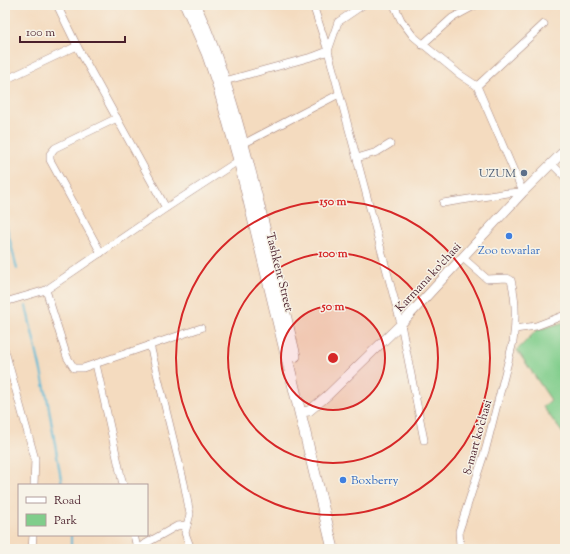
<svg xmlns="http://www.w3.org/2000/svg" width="570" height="554" font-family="'Sorts Mill Goudy',serif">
<rect width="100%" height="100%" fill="#f7f3e8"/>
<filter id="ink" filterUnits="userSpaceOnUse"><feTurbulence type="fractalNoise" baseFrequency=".025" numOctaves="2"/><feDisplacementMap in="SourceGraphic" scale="8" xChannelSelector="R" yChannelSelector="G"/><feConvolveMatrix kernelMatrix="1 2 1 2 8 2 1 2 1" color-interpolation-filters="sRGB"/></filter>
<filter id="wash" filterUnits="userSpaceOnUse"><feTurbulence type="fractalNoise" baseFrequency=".012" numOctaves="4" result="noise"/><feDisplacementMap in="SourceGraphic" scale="16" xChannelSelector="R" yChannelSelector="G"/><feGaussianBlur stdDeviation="0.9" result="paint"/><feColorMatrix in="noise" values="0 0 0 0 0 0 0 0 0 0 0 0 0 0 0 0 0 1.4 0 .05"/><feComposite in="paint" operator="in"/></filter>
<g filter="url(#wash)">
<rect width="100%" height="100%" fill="#f4dbbf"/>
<path fill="#80cd8b" stroke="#65765b" d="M565 322V436L543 407 551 400 517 350 537 330Z"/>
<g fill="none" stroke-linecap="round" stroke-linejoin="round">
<g stroke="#5abad8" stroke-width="2">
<path d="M5 220 17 269"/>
<path d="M26 306 47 397 62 485"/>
<path d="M71 549V535"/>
</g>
</g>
</g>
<g filter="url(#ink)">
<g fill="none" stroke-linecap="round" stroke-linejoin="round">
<g stroke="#9f7d75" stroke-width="8">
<g id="minor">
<path d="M57 5 77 46 166 208"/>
<path d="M313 5 328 51 401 324 424 440"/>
<path d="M394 5 401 20 413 36 459 74 477 86 523 192 508 193 443 203"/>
<path d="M422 45 452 18 476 5"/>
<path d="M328 51 338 22 363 5"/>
<path d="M5 80 77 46"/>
<path d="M221 82 315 56 328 51"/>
<path d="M477 86 544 24"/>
<path d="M243 144 339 94"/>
<path d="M357 158 377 152 390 144"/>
<path d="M551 163 565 177"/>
<path d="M101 253 50 160V154L55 148 117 118"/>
<path d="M463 258 487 279 507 278 511 280C516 299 516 322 513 342L486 448 459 531 460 545 463 549"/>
<path d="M46 290 67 357 74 368H83L201 328"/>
<path d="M5 302 46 290 166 208 241 159"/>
<path d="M515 329 536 326 565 315"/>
<path d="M150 345 184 483 190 514 185 533 191 549"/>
<path d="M5 351 35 459 34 485"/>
<path d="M96 364 123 485"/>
<path d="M134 535 137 548"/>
<path d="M32 549 33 535"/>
<path d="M136 549 177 526 187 525"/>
</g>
</g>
<g stroke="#9f7d75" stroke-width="10">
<path id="major" d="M301 412 309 411 328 395 401 324 523 192 565 150"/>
</g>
<g stroke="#9f7d75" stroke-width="12">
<g id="highway">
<path d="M186 5 207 53 217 82 239 160 333 549"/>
<path d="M195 5C224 68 241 135 258 202 270 253 283 305 295 356"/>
</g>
</g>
<use href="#minor" stroke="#fff" stroke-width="7"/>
<use href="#major" stroke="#fff" stroke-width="9"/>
<use href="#highway" stroke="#fff" stroke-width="11"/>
</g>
</g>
<circle cx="333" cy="358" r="52" fill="#d62828" fill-opacity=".12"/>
<g fill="none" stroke="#d62828" stroke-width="2">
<circle cx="333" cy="358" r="52"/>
<circle cx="333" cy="358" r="105"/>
<circle cx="333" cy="358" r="157"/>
</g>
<circle fill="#5c6f8a" stroke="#f7f3e8" stroke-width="1.5" cx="524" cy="173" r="4"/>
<g fill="#3f7fe0" stroke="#f7f3e8" stroke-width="1.5">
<circle cx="509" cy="236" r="4"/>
<circle cx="343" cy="480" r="4"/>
</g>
<g text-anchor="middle" stroke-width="3" stroke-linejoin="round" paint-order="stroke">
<g font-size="12" fill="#4e5e75" stroke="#f7f3e8" text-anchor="end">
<text x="516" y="177">UZUM</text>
</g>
<g font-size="12" fill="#366cbe" stroke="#f7f3e8">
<text x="509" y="254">Zoo tovarlar</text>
<text x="351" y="484" text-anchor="start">Boxberry</text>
</g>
<g font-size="12" fill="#4a1f2b" stroke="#f7f3e8">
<text transform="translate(280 272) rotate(76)" y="4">Tashkent Street</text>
<text transform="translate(428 277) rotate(-47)" y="4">Karmana ko'chasi</text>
<text transform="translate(477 437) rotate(-74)" y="4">8-mart ko'chasi</text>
</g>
</g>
<circle cx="333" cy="358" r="6" fill="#d62828" stroke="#f7f3e8" stroke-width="2"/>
<g font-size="12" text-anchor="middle" font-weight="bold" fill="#d62828" stroke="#f7f3e8" stroke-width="3" stroke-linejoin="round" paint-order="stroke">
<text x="333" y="205">150 m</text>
<text x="333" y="257">100 m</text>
<text x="333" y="310">50 m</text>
</g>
<rect width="570" height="554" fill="none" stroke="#f7f3e8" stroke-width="20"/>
<rect x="18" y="484" width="130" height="52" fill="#f7f3e8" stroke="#b29e9c"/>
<rect x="26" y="497" width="20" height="6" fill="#ffffff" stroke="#b29e9c"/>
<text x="54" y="504" font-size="12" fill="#4a1f2b">Road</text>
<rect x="26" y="514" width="20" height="12" fill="#80cd8b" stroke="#b29e9c"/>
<text x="54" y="524" font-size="12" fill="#4a1f2b">Park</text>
<path d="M20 36v6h105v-6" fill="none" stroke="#4a1f2b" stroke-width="2"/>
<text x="26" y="36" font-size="12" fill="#4a1f2b" stroke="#f7f3e8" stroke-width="3" paint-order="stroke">100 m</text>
</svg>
